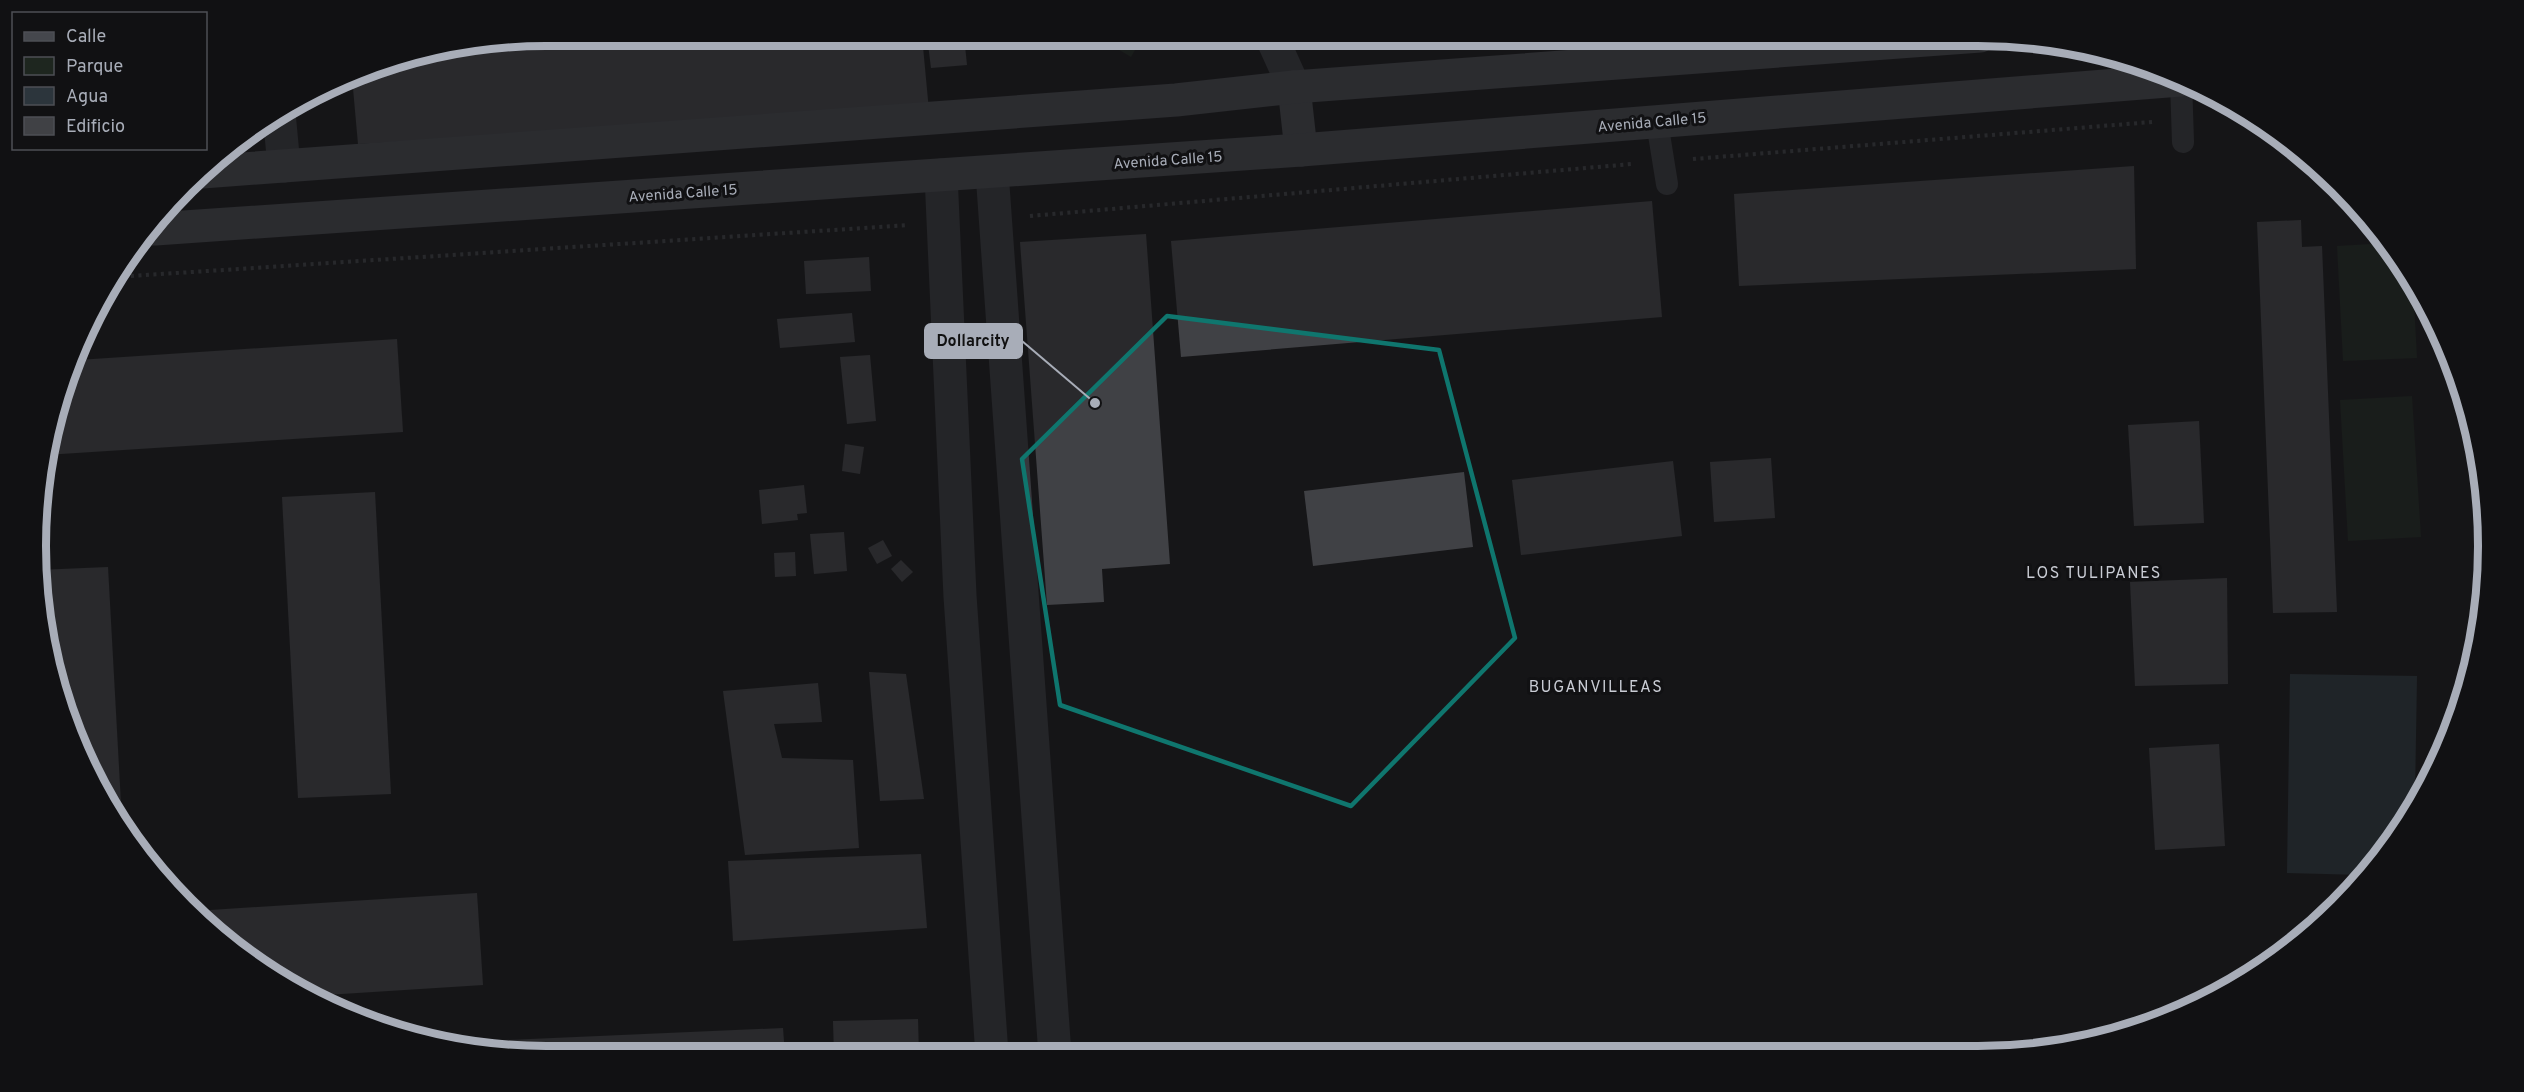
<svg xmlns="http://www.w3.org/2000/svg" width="2524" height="1092" font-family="Overpass,sans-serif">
<rect width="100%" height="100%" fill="#161618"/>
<g fill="#1e261f">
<path d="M1096 36H1143L1131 57Z"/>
<path d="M2388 243 2413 284 2417 358 2343 361 2337 246Z"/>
<path d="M2412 396 2421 537 2348 541 2340 400Z"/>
</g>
<path fill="#2c353c" d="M2290 674 2417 676 2415 795 2383 856 2364 875 2287 873Z"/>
<g fill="#404145">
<path d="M546 36H922L929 111 358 144 352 77 382 63Z"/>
<path d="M927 36H964L967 65 931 68Z"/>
<path d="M247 136 248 146 233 147 227 162H210Z"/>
<path d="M2134 166 2136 269 1739 286 1734 194Z"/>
<path d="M1652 201 1662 317 1181 357 1171 241Z"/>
<path d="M2301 220 2302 247 2322 246 2337 612 2273 613 2257 222Z"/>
<path d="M1146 234 1170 564 1102 569 1104 602 1047 605 1020 242Z"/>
<path d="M869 257 871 291 806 294 804 261Z"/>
<path d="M852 313 855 342 780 348 777 319Z"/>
<path d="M2434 319 2436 321 2442 337 2436 338Z"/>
<path d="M397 339 403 432 45 455 46 447 78 360Z"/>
<path d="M870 355 876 421 847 424 840 357Z"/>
<path d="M2199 421 2204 523 2134 526 2128 425Z"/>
<path d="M845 444 864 447 860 474 842 471Z"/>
<path d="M1771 458 1775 518 1714 522 1710 462Z"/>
<path d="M1673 461 1682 536 1521 555 1512 480Z"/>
<path d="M1464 472 1473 547 1313 566 1304 491Z"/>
<path d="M804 485 807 513 797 514 798 520 762 524 759 490Z"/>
<path d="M375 492 391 794 298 798 282 497Z"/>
<path d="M844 532 847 571 814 574 810 534Z"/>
<path d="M883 540 892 556 877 564 868 548Z"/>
<path d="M795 552 796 576 775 577 774 553Z"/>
<path d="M901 560 913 572 902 582 891 569Z"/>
<path d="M108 567 122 822 105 801 46 645 38 570Z"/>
<path d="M2227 578 2228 684 2135 686 2130 582Z"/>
<path d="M869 672 906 674 924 799 880 801Z"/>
<path d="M818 683 822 722 774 724 782 758 853 760 859 848 745 855 723 691Z"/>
<path d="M2219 744 2225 846 2155 850 2149 748Z"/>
<path d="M921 854 927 928 733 941 728 861Z"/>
<path d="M477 893 483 985 310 996 291 988 210 930 195 911Z"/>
<path d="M918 1019 919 1055H834L833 1021Z"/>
<path d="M783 1028 785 1055 546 1056 461 1042Z"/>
</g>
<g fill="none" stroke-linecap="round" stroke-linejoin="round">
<g stroke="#3d3f44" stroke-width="4" stroke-dasharray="3 4.5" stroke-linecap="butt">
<path d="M1693 159 2152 122"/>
<path d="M1030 216 1632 164"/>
<path d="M116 277 909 225"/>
</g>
<g stroke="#37383d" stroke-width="22">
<path d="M2181 81 2183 142"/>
<path d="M1657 122 1667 184"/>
</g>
<g stroke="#37383d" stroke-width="33">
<path d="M1271 36 1294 87"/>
<path d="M279 113 284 166"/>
<path d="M992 172 1055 1055"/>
<path d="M941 175 960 596 992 1055"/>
</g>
<g stroke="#45474d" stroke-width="33">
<path d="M1294 87 1301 150"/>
<path d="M202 172 1176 100 1294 87 1980 36"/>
<path d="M155 229 1301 150 2180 80"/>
</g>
</g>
<path d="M0 0H2524V1092H0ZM1167 316 1439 350 1515 638 1351 806 1060 705 1022 459Z" fill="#161618" fill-opacity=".55" fill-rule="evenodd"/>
<path fill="none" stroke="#0f766e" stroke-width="4.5" stroke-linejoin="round" d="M1167 316 1439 350 1515 638 1351 806 1060 705 1022 459Z"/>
<g text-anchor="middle" stroke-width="6" stroke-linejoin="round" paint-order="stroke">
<g font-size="15" fill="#a8adb8" stroke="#111113">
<text transform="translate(1652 122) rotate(-5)" y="5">Avenida Calle 15</text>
<text transform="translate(1168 160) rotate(-4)" y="5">Avenida Calle 15</text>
<text transform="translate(683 193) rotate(-4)" y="5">Avenida Calle 15</text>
</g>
<g font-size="16" letter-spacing="1.5" fill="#c9ccd4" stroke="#111113">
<text x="2094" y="578">LOS TULIPANES</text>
<text x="1596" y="692">BUGANVILLEAS</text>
</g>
</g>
<path d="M0 0H2524V1092H0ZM546 46H1978A500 500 0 0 1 2478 546V546A500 500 0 0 1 1978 1046H546A500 500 0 0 1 46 546V546A500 500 0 0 1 546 46Z" fill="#111113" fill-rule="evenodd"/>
<path fill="none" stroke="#a8adb8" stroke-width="8" d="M546 46H1978A500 500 0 0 1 2478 546V546A500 500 0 0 1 1978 1046H546A500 500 0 0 1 46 546V546A500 500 0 0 1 546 46Z"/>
<path fill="none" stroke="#a8adb8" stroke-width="2" d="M1095 403L1022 341"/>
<circle fill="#a8adb8" stroke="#111113" stroke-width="2" cx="1095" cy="403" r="6"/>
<rect fill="#a8adb8" stroke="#a8adb8" stroke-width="2" x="925" y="324" width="97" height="34" rx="6"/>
<g font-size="16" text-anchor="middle" font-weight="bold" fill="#111">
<text x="973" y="346">Dollarcity</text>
</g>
<rect x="12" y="12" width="195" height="138" fill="#111113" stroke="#4d4f55" stroke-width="1.5"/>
<rect x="24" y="32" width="30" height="9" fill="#45474d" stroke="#4d4f55" stroke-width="1.5"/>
<text x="66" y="42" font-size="18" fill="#a8adb8">Calle</text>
<rect x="24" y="57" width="30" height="18" fill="#1e261f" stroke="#4d4f55" stroke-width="1.5"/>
<text x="66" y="72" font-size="18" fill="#a8adb8">Parque</text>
<rect x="24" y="87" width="30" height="18" fill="#2c353c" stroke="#4d4f55" stroke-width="1.5"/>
<text x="66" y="102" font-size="18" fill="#a8adb8">Agua</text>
<rect x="24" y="117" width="30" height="18" fill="#404145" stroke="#4d4f55" stroke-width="1.5"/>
<text x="66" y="132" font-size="18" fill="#a8adb8">Edificio</text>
</svg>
